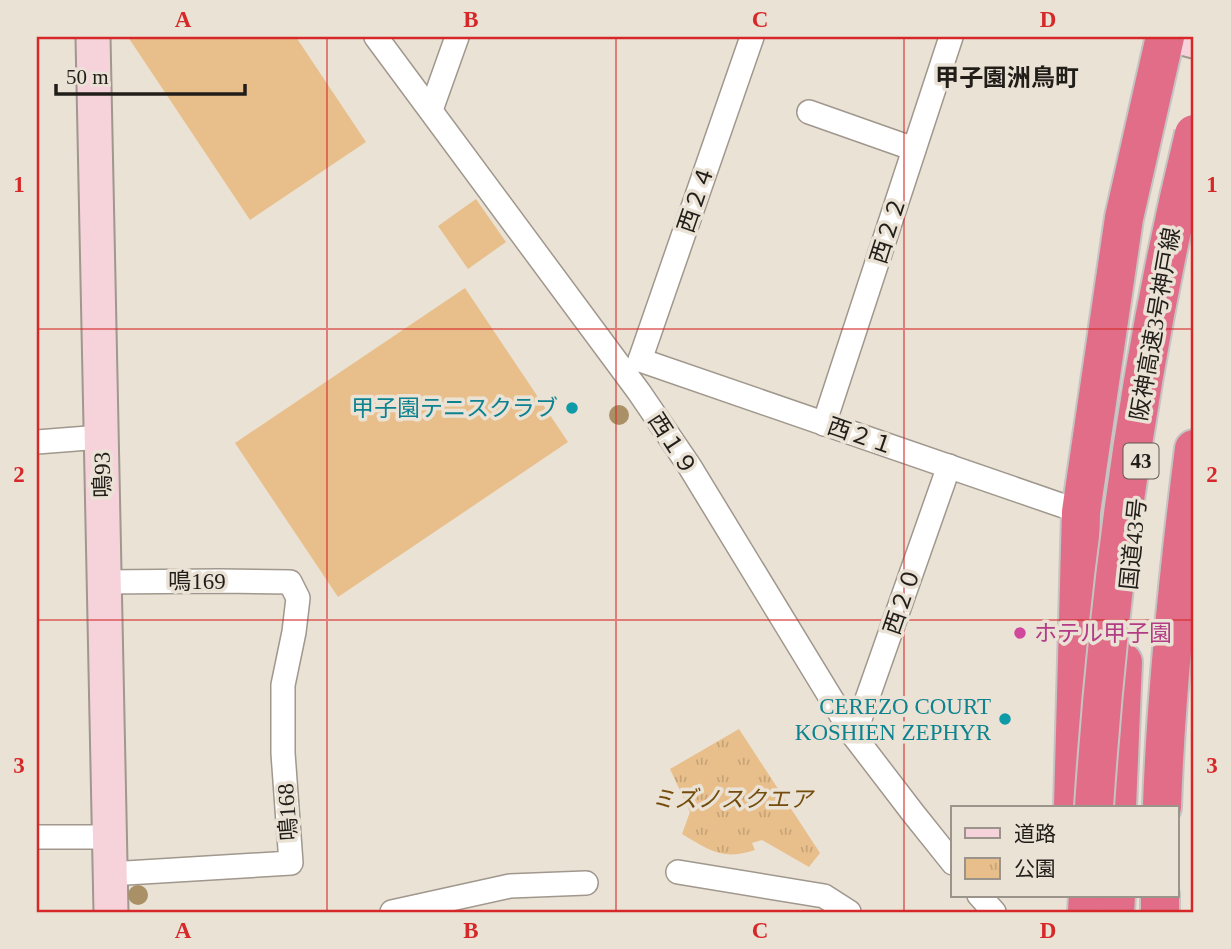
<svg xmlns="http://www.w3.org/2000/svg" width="1231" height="949" font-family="'Times New Roman','Noto Sans JP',serif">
<defs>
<pattern id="park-tufts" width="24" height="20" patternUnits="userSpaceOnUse" patternTransform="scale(1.75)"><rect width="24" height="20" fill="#e8bf8b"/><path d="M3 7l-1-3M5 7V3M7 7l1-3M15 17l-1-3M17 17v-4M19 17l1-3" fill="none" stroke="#c7a477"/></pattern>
</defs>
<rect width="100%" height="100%" fill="#ebe2d6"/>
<g fill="#e8bf8b">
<path d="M128 37H296L366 142 250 220Z"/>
<path d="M476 199 506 242 468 269 438 226Z"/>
<path d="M465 288 568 442 338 597 235 443Z"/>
</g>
<path fill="url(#park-tufts)" d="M739 729 820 853 809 867 762 840 752 843 755 850C722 861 709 850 682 834L690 812 670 769Z"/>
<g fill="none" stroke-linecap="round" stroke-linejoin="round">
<g stroke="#a0978d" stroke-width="26">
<g id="street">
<path d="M376 37 639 392 690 467 854 736 913 813 953 863"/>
<path d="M431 110 457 37"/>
<path d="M809 112 914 149"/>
<path d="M640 360 1081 512"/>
<path d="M640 360 752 37"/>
<path d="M824 424 951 37"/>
<path d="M37 442 101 437"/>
<path d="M103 582 219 581 290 582 298 598 294 632 283 685V753L291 863 126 873 111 871"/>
<path d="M854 736 949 466"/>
<path d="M37 837H110"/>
<path d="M678 872 824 896 849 912"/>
<path d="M979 895 994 912"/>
<path d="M392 912 510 886 586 883"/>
</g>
</g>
<g stroke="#a0978d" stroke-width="37">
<g id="secondary">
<path d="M93 37 111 912"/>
<path d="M1179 37 1194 41"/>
</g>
</g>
<g stroke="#c5c4c3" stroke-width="42">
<g id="highway">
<path d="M1073 807 1081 512 1124 218 1165 37"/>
<path d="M1117 807 1123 662"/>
<path d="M1162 807C1166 687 1179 567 1194 449"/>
<path d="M1087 912 1088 895"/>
<path d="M1115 912 1116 895"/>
<path d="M1160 912V895"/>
</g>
</g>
<use href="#street" stroke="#fff" stroke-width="23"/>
<use href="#secondary" stroke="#f6d3db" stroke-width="33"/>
<use href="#highway" stroke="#e16d88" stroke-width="38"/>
<g stroke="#c5c4c3" stroke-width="42" stroke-linecap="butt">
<path id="highway-bridge" d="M1094 807C1109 581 1140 354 1194 134"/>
</g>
<use href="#highway-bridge" stroke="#e16d88" stroke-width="38"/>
</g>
<g fill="#aa9067">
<circle cx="619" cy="415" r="10"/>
<circle cx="138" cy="895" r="10"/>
</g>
<path fill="none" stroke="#d62828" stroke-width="2" stroke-opacity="0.55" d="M327 37V912M616 37V912M904 37V912M37 329H1194M37 620H1194"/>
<g fill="#0f9aa8" stroke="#ebe2d6" stroke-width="2.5">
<circle cx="572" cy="408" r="7"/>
<circle cx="1005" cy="719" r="7"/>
</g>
<circle fill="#d1479c" stroke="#ebe2d6" stroke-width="2.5" cx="1020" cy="633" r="7"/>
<g text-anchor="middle" stroke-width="7" stroke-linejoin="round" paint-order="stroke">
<rect fill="#ebe2d6" stroke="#5e5952" stroke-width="2" x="1123.5" y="443.5" width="35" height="35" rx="5"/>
<g font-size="21" font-weight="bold" fill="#211e1a">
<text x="1141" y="468">43</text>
</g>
<g font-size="23" fill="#211e1a" stroke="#ebe2d6">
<text transform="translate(696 199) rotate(-71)" y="8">西２４</text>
<text transform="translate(888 230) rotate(-72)" y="8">西２２</text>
<text transform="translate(1155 324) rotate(-80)" y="8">阪神高速3号神戸線</text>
<text transform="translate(861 436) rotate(19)" y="8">西２１</text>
<text transform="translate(673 444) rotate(57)" y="8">西１９</text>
<text transform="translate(102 475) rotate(-91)" y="8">鳴93</text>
<text transform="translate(1133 544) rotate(-84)" y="8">国道43号</text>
<text x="197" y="589">鳴169</text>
<text transform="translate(902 601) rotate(-71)" y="8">西２０</text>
<text transform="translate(287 812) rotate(-94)" y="8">鳴168</text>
</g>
<g font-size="23" fill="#0d838f" stroke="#ebe2d6" text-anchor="end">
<text x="558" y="416">甲子園テニスクラブ</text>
<text x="991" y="714">CEREZO COURT<tspan x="991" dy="26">KOSHIEN ZEPHYR</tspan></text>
</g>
<g font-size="23" fill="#b23c85" stroke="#ebe2d6" text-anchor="start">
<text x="1034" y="641">ホテル甲子園</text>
</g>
<g font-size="23" font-style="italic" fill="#744c0c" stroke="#ebe2d6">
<text x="732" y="807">ミズノスクエア</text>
</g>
<g font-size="24" font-weight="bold" fill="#211e1a" stroke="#ebe2d6">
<text x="1007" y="86">甲子園洲鳥町</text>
</g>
</g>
<rect width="1231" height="949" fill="none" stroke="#ebe2d6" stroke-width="77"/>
<rect x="951" y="806" width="228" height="91" fill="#ebe2d6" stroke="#9a948b" stroke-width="2"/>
<rect x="965" y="828" width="35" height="10" fill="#f6d3db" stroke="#9a948b" stroke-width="2"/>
<text x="1014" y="841" font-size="21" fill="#211e1a">道路</text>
<rect x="965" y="858" width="35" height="21" fill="url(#park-tufts)" stroke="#9a948b" stroke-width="2"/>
<text x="1014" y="876" font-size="21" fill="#211e1a">公園</text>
<path d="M56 84v10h189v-10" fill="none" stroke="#211e1a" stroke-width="3.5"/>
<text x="66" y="84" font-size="21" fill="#211e1a" stroke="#ebe2d6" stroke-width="5" paint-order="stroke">50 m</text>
<rect x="38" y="38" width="1154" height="873" fill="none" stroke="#d62828" stroke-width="2.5"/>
<g font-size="23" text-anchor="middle" font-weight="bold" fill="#d62828">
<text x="183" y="27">A</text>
<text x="471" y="27">B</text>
<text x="760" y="27">C</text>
<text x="1048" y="27">D</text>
<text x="19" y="192">1</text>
<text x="1212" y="192">1</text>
<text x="19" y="482">2</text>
<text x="1212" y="482">2</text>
<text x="19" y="773">3</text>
<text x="1212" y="773">3</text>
<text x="183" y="938">A</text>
<text x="471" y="938">B</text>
<text x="760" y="938">C</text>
<text x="1048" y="938">D</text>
</g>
</svg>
